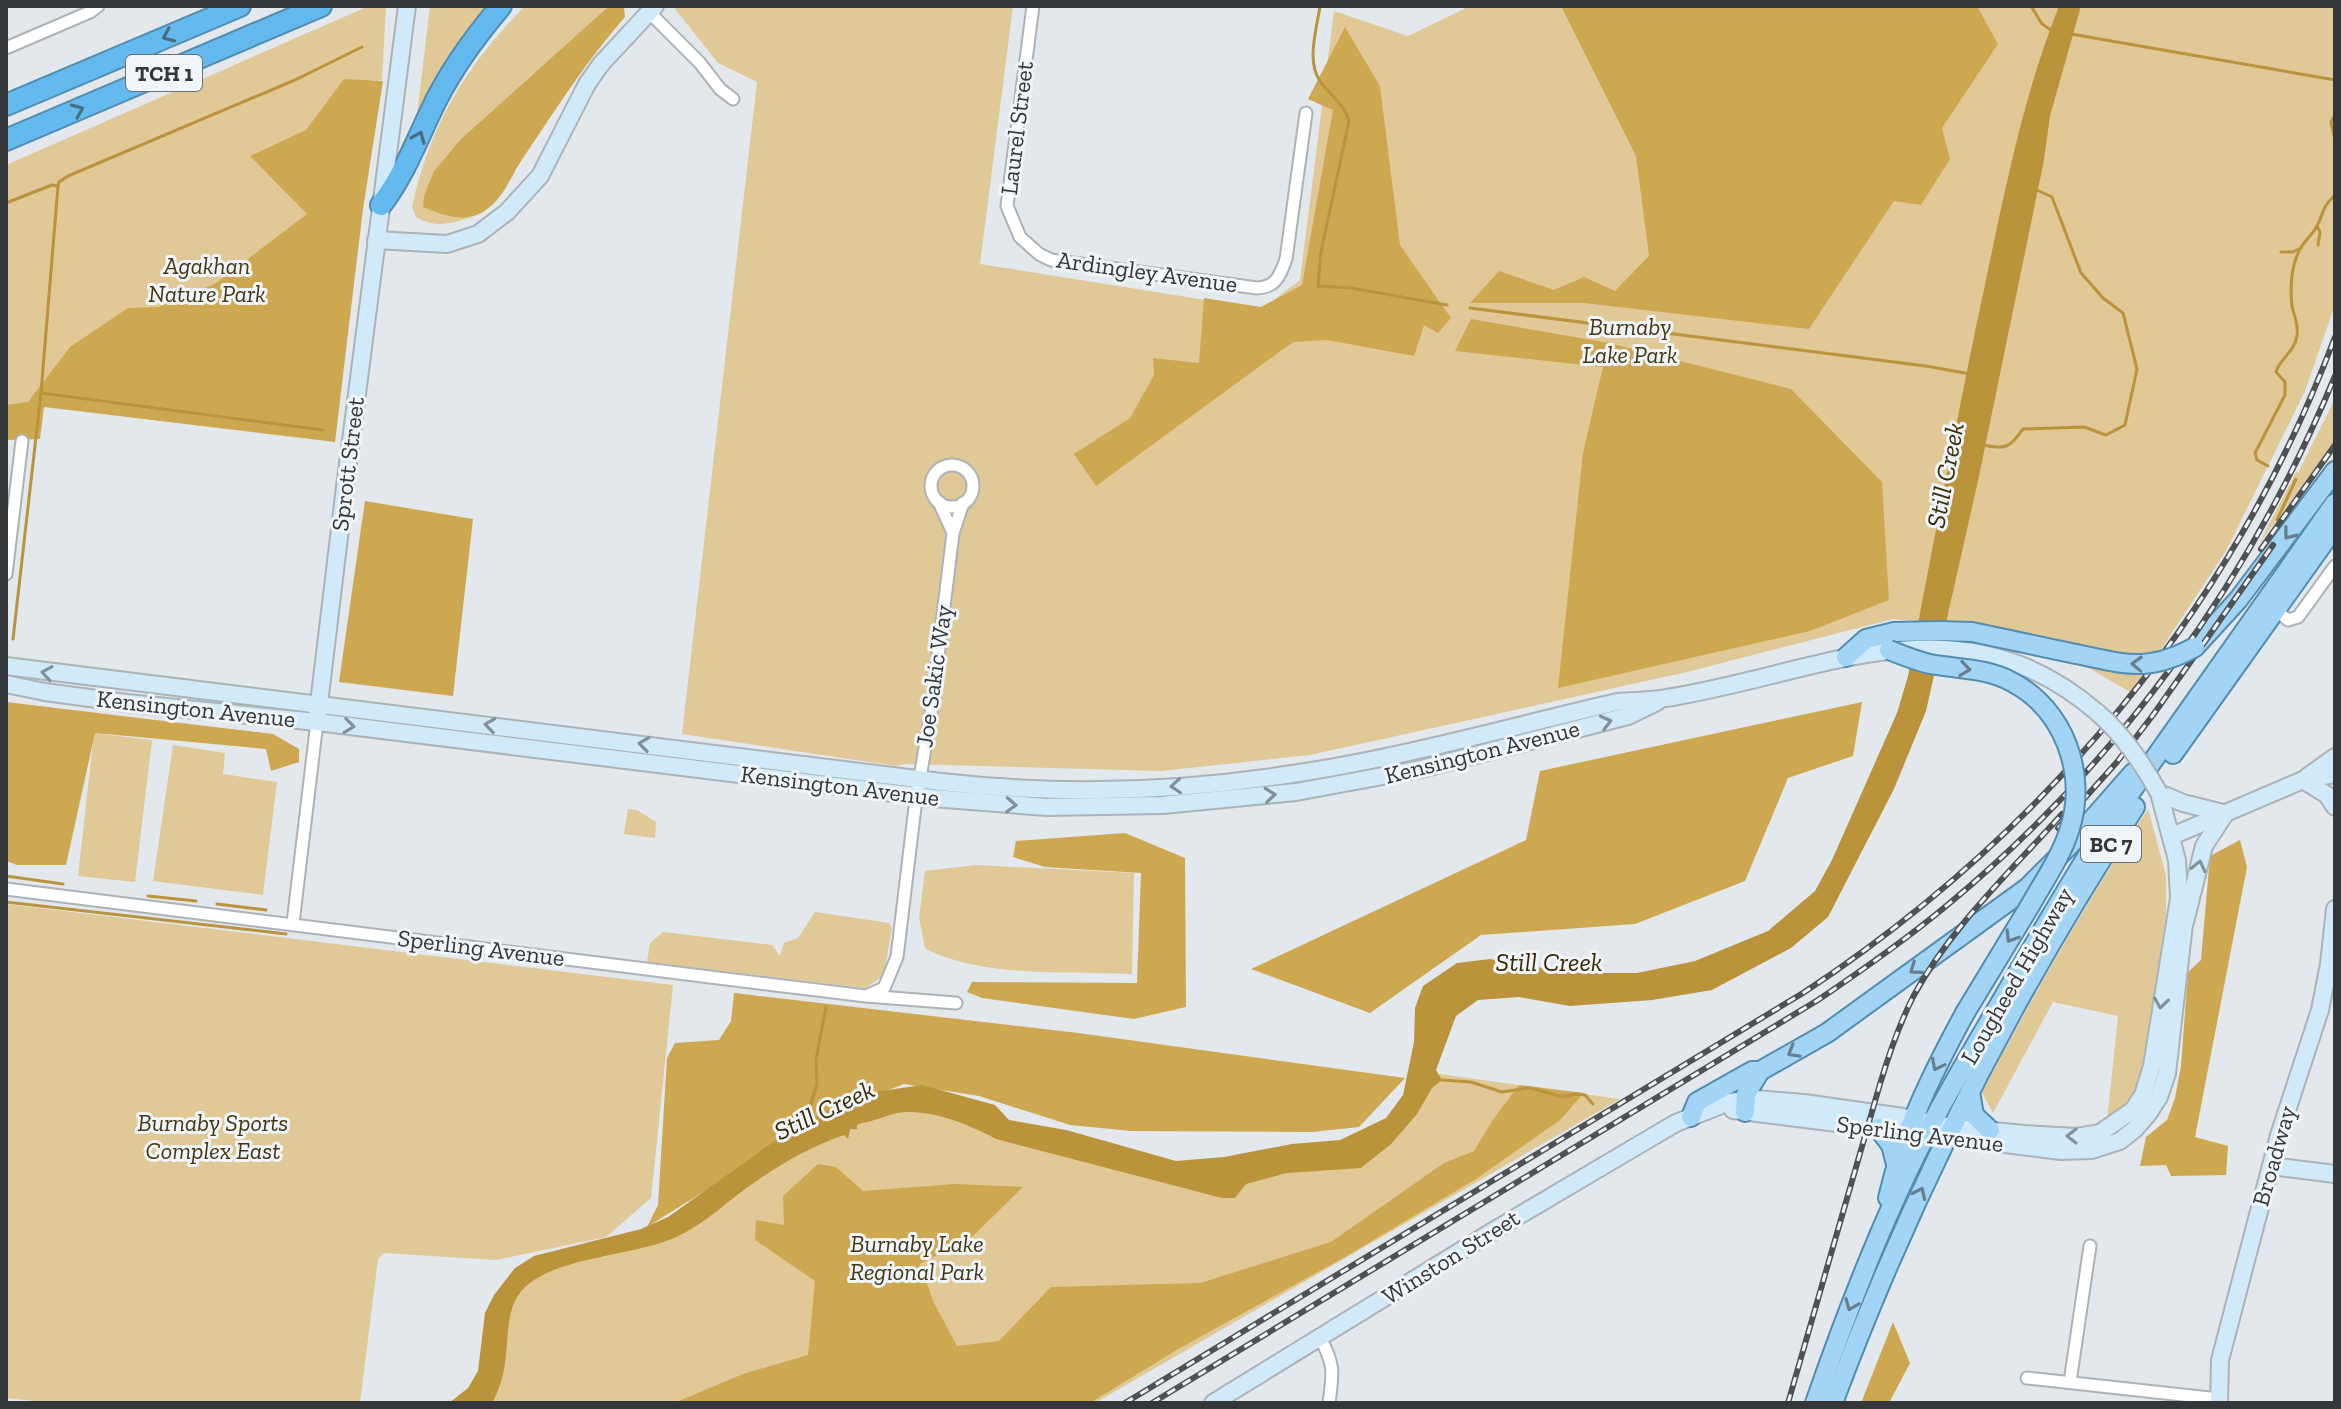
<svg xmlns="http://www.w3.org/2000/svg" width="2341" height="1409" font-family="'Zilla Slab',serif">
<rect width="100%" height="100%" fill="#e2e8ec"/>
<g fill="#e1c897">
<path d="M369 6H386L382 80H372L329 436 36 398 6 432V165Z"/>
<path d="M430 6H495L416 123Z"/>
<path d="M525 6H609L462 138 434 171 457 217H473C451 223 436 229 416 217L412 207C430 124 466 66 525 6Z"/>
<path d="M677 6H1013L980 264 1262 309 1300 280 1334 11 1408 36 1470 6H2335V305L2305 391 2226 551 2132 693 2024 631 1893 619 1687 672 1310 755 1161 771 905 764 896 766 682 734 757 82 718 63 675 9Z"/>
<path d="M2335 399V441L2259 544 2296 472 2298 473Z"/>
<path d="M94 733 152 740 135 882 78 876Z"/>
<path d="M173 745 225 753 223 774 277 782 263 895 153 881Z"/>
<path d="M628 809 637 810 656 822 655 838 624 834Z"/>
<path d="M2148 809 2166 875V913L2144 1072 2133 1098 2107 1121 2118 1016 2053 1002 1993 1113 1982 1093C2033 995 2087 901 2148 809Z"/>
<path d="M976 865 1134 873 1132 974C1071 971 978 978 925 948L919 918 925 871Z"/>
<path d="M6 904 673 985 651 1198 606 1237 496 1260 384 1253 378 1259 360 1403H54L6 1398Z"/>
<path d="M815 912 889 923 892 927 884 975 866 988 647 962 650 943 663 932 772 945 780 956 784 943 798 938Z"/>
<path d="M1439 1074 1620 1099 1095 1403H478L507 1313 523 1283 574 1261 676 1232 772 1165 881 1108 954 1114 1210 1188 1372 1153Z"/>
</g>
<g fill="#cea751">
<path d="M609 6 624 7 625 17C587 60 556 109 523 158 510 177 504 199 483 212 465 223 441 215 423 207L424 196 434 171 461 139Z"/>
<path d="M1561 6H1977L1998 44 1942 128 1950 159 1921 205 1894 201 1809 329 1584 303H1470L1499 271 1554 290 1584 277 1615 291 1649 256 1636 156Z"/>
<path d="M1345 27 1380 86 1400 245 1451 318 1438 333 1424 325 1414 356 1327 340 1293 342 1096 486 1074 454 1130 418 1154 375 1153 358 1199 363 1204 298 1261 307 1302 285 1333 110 1308 99Z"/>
<path d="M344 79 383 81 363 209 335 442 44 407 40 439 6 440V405L28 402 70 347 128 308 158 307 215 284 307 214 250 156 306 130Z"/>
<path d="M1471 319 1609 343 1791 389 1882 482 1889 600 1810 631 1558 688 1583 453 1603 367 1455 351Z"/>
<path d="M365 501 473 519 453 696 339 682Z"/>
<path d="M6 702 273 734 299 749V762L271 771 266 749 95 733 66 865H17L6 861Z"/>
<path d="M1862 702 1853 756 1788 778 1745 881 1635 924 1481 935 1370 1013 1251 969 1526 840 1540 771Z"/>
<path d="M1125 833 1185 858 1186 1007 1134 1019 982 998 967 992 972 982 1137 983 1141 873 1045 867 1013 857 1016 841Z"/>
<path d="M2240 840 2247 867 2195 1137 2228 1146 2226 1175 2171 1176 2166 1165 2140 1166 2146 1137 2167 1120 2175 1098 2181 1066 2188 972 2201 960 2210 856Z"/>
<path d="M734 993 1078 1033 1405 1078 1359 1127 1312 1132 1131 1131 1070 1125 979 1096 904 1084 828 1114 647 1227 658 1205 667 1058 675 1043 719 1040 731 1021Z"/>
<path d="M1519 1085 1584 1093 1560 1120 1476 1179 1345 1257 1180 1348 1090 1403H674L743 1374 808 1355 815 1281 755 1240 756 1220 784 1225 783 1196 818 1164 836 1167 863 1191 955 1184 1023 1187 973 1236 920 1264 934 1303 957 1346 999 1341 1051 1287 1200 1283 1331 1242 1444 1163 1474 1151 1492 1121Z"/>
<path d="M1893 1322 1910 1363 1889 1403H1861Z"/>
</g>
<path fill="#ba933b" d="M2059 6H2081L2050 116 2044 160 1978 481 1926 711 1894 789 1828 917 1791 948 1712 990 1652 1000 1570 1006 1519 997 1478 1000 1456 1016 1436 1070 1442 1080 1432 1088 1417 1114 1391 1144 1361 1168 1287 1173 1246 1184 1235 1198H1222L996 1139C968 1124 925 1106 893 1114 882 1117 874 1121 862 1123L857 1125V1129H850L848 1139 844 1135C813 1146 785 1161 758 1180 729 1199 706 1224 674 1238 632 1256 556 1257 524 1288 505 1307 509 1338 505 1363 503 1378 499 1390 492 1403H449L468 1388 478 1371 485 1313 494 1295 515 1268 534 1256 641 1229 668 1217 786 1133 801 1127 810 1107 815 1118 843 1101 868 1093 922 1085 995 1105 1009 1120 1066 1130 1176 1161 1224 1157 1292 1144 1340 1140 1386 1118 1403 1095 1414 1042 1415 1008 1423 986 1457 963 1490 959 1572 973H1637L1695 961 1768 931 1815 891 1832 860 1897 713 1908 676C1934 541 1959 405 1988 270 2007 180 2025 91 2059 6Z"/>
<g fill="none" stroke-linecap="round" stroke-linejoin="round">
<g stroke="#ba933b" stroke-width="3">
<path d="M1320 6C1317 28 1306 61 1320 81 1330 96 1344 103 1349 121L1321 252 1318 286 1351 288 1447 305"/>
<path d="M2031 6 2042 24 2051 30"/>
<path d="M2071 34 2335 80"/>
<path d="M2335 115 2331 122 2335 140"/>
<path d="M6 203 52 185 58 186 59 182 68 176 295 80 362 47"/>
<path d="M2317 226 2320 232 2318 245"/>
<path d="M2281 252H2293L2301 248"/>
<path d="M1470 308 1926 366 1970 374"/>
<path d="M41 393 323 430"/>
<path d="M1982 445C2007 449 2008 449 2023 429L2084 427 2106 435 2125 425 2137 369 2123 313 2103 298 2081 273 2052 197 2035 189"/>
<path d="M2268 466 2257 460 2255 453 2285 395V382L2276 372C2280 358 2294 353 2297 336 2299 323 2294 317 2292 306 2290 287 2291 263 2302 246 2306 239 2313 234 2317 226 2325 211 2320 210 2335 195"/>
<path d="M2277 520 2296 479"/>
<path d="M13 639 41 393 58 186"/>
<path d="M6 876 63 884"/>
<path d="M148 896 196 901"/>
<path d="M6 902 286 934"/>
<path d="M217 904 266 910"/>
<path d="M1442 1080 1471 1082 1502 1092 1530 1088 1563 1097 1576 1094 1585 1095 1593 1104"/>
<path d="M810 1107 817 1084 816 1060 826 1007"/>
</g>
<g stroke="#acb2b6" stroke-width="15">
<g id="street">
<path d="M1033 6 1007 206 1020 237 1039 254 1051 260 1257 288C1276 287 1280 276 1286 259L1306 113"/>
<path d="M649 12 700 63 720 89 733 99"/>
<path d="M6 48 90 12 98 6"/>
<circle cx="952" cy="486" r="21"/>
<path d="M939 502 953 533"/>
<path d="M6 574 22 441"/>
<path d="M2276 610 2288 620 2298 617 2335 566"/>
<path d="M6 889 718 978 866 996 956 1003"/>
<path d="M293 923 317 722"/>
<path d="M868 995 884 988 897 957 915 807 931 713 953 533 963 503"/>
<path d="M1320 1338C1335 1364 1333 1374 1329 1403"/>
<path d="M2027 1378 2219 1399"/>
<path d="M2070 1382 2090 1246"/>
</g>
</g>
<g stroke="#acb2b6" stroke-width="20">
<g id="secondary">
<path d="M376 240 447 244 478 234 507 212 540 176 587 84 601 64 655 6"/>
<path d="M6 666 941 782C1057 795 1177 792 1292 774 1401 758 1509 727 1617 702 1633 701 1650 701 1666 698 1821 674 1958 592 2098 713"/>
<path d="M6 684 45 692 127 703 317 722 933 798 1046 807 1163 805 1296 792 1421 769 1628 716 1657 702"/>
<path d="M318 712 345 487 407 6"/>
<path d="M2307 777 2335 757"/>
<path d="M2303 780 2327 795 2335 807"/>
<path d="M2159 793 2183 803 2223 813"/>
<path d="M2172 836 2303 780 2335 774"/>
<path d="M2185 922 2204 846 2225 814"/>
<path d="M1733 1110 2061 1151 2092 1150 2120 1141 2135 1129 2148 1114 2159 1097 2167 1073 2184 924 2179 898 2177 860 2159 793"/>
<path d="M2271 1166 2335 1174"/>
<path d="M1213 1403 1493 1231 1647 1140 1676 1123 1729 1102 1756 1099 1804 1103 1903 1117 1952 1127 2024 1134 2076 1137 2100 1133 2133 1110 2143 1095 2152 1066 2179 898"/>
<path d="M2219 1403 2220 1360 2279 1135 2320 1010 2329 964 2335 909"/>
</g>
</g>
<g stroke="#538caf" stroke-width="22">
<g id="primary">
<path d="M2195 647 2238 600 2335 471"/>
<path d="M1846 657 1866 639 1894 632 1939 631 1972 632 2076 654"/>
<path d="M2173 754 2335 527"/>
<path d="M1970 1092 1974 1115 1990 1130"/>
<path d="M1745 1112 1746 1094 1760 1071"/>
<path d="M1691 1117 1697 1102 1752 1071H1760L1827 1033 2027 888 2068 847 2133 773"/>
<path d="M1878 1128 1891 1145 1896 1164"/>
<path d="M1888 1198C1903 1132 1933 1072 1965 1013"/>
<path d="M1815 1403C1848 1308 1885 1212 1932 1123 1957 1075 1986 1028 2013 981 2043 930 2072 879 2104 830L2335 503"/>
<path d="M1833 1403C1911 1194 2013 994 2135 807"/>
</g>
</g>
<g stroke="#538caf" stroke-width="24">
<g id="highway">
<path d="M6 105 240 6"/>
<path d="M6 140 321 6"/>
<path d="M381 205C403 176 415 145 430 113 448 73 473 39 501 6"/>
</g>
</g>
<use href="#street" stroke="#fff" stroke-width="11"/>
<use href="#secondary" stroke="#d0eafa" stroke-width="16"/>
<use href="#primary" stroke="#a2d5f5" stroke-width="18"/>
<use href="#highway" stroke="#64b9ee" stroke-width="20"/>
<g stroke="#4f5254" stroke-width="6">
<g id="rail">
<path d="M2261 549 2335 445"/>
<path d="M2058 828 2117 762 2153 715 2273 545"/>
<path d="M1125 1403 1803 993C2044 834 2233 609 2335 337"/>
<path d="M1152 1403 1818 1000C1861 971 1904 941 1945 907 2117 765 2250 582 2335 376"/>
<path d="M1788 1403 1880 1084C1889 1054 1899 1025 1913 997 1950 928 2010 872 2062 814"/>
</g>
</g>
<use href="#rail" stroke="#eff5f9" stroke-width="3" stroke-dasharray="9" stroke-linecap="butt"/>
<g stroke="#acb2b6" stroke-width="20" stroke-linecap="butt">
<path id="secondary-bridge" d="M2098 713C2124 736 2142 763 2159 793"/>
</g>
<g stroke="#538caf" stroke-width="22" stroke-linecap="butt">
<g id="primary-bridge">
<path d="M1889 650C1902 655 1916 661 1930 664 1957 669 1987 668 2012 682 2064 709 2087 773 2070 828 2062 855 2045 879 2031 904 2009 940 1987 977 1965 1013"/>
<path d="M2076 654C2125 664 2148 673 2195 647"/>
</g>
</g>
<use href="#secondary-bridge" stroke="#d0eafa" stroke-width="16"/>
<use href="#primary-bridge" stroke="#a2d5f5" stroke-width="18"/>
</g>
<defs><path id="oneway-chevron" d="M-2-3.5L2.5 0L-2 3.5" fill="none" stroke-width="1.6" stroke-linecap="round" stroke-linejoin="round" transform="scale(2)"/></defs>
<g stroke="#476b81">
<use href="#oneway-chevron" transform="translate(168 36) rotate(157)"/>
<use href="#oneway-chevron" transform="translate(78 110) rotate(-23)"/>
<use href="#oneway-chevron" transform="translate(419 137) rotate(-67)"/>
</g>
<g stroke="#667e8e">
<use href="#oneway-chevron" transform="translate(2289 534) rotate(128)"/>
<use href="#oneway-chevron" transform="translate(2137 664) rotate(-178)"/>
<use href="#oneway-chevron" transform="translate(1965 669) rotate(8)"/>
<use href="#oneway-chevron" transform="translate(2011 937) rotate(121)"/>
<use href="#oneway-chevron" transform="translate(1915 969) rotate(145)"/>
<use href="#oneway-chevron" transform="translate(1793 1052) rotate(150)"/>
<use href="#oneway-chevron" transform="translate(1937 1065) rotate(117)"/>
<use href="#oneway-chevron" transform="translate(1920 1193) rotate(-65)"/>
<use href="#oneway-chevron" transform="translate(1851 1305) rotate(112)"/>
</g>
<g stroke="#82909a">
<use href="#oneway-chevron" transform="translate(47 673) rotate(-171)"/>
<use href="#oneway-chevron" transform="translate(1606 722) rotate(-14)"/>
<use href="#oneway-chevron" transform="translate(490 725) rotate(-173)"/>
<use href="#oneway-chevron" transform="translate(349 726) rotate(7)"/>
<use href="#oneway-chevron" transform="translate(644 744) rotate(-173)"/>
<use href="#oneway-chevron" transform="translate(1176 786) rotate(176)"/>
<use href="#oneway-chevron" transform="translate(1270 795) rotate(-6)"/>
<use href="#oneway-chevron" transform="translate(1011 805) rotate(3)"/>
<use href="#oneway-chevron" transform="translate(2199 866) rotate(-77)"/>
<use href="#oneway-chevron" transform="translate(2161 1003) rotate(98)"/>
<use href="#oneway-chevron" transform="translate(2072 1136) rotate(-180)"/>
</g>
<g text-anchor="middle" stroke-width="6" stroke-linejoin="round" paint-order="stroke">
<g fill="#eff5f9" stroke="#6c7073" stroke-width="2">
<rect x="126" y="55" width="76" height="36" rx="6"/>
<rect x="2081" y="826" width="60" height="36" rx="6"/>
</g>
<g font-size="22" font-weight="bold" fill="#343739">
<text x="164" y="81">TCH 1</text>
<text x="2111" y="852">BC 7</text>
</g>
<g font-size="24" fill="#343739" stroke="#eff5f9">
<text transform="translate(1017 128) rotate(-83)" y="8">Laurel Street</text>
<text transform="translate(1147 272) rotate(8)" y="8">Ardingley Avenue</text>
<text transform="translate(348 464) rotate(-83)" y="8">Sprott Street</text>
<text transform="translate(934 676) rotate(-82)" y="8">Joe Sakic Way</text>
<text transform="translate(196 709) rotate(6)" y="8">Kensington Avenue</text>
<text transform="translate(1482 752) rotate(-14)" y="8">Kensington Avenue</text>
<text transform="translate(840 786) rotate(7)" y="8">Kensington Avenue</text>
<text transform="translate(481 948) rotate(7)" y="8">Sperling Avenue</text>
<text transform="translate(2017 976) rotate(-60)" y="8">Lougheed Highway</text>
<text transform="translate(1920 1134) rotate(7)" y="8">Sperling Avenue</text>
<text transform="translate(2274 1156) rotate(-74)" y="8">Broadway</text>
<text transform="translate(1451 1257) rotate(-32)" y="8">Winston Street</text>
</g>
<g font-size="24" font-style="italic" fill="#463510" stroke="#eff5f9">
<text x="207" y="274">Agakhan<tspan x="207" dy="28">Nature Park</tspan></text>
<text x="1630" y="335">Burnaby<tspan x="1630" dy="28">Lake Park</tspan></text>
<text x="213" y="1131">Burnaby Sports<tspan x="213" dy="28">Complex East</tspan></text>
<text x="917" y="1252">Burnaby Lake<tspan x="917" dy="28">Regional Park</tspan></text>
</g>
<g font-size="26" font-style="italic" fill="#392902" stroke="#eff5f9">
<text transform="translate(1945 475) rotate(-79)" y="9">Still Creek</text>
<text x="1549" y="971">Still Creek</text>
<text transform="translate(824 1110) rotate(-25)" y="9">Still Creek</text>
</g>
</g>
<rect width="2341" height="1409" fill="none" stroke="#343739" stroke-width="16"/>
</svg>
